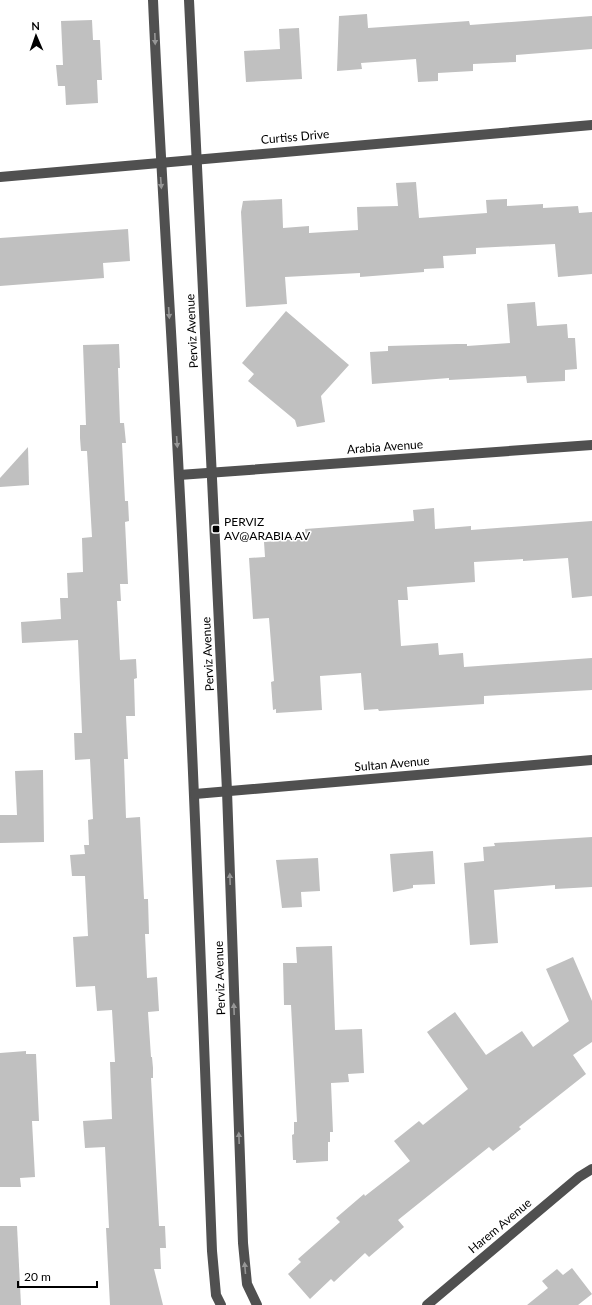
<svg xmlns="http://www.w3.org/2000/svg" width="592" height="1305" font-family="Lato,sans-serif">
<rect width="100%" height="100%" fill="#fff"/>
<g fill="#c0c0c0">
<path d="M367 14 368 28 469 21 470 25 592 16V49L516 55V62L473 64V71L438 73V81L418 82 416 59 361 63 362 69 337 71 339 16Z"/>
<path d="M92 20 93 40H100L102 80H97L98 103 66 105 65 86H58L56 65H63L61 21Z"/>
<path d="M299 28 302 79 246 82 244 51 280 49 279 29Z"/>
<path d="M416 182 419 218 487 213 486 200 507 199V206L543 204V208L578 206 579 213 592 212V274L558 277 555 244 476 248V254L443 256 444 268 424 269V272L360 277V273L285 277 287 304 246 307 241 212 243 201 282 199 283 228 309 226V233L358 230 357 207 398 206 396 183Z"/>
<path d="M128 229 130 261 103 263 104 278 0 286V238Z"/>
<path d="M535 302 537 326 567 324 568 338H575L577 369 565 370V381L527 383 526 376 449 380V378L372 384 370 352 388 351V346L457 344H467V346L510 343 507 304Z"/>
<path d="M286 311 349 365 321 396 325 422 297 427 295 420 248 381 254 374 242 363Z"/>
<path d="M119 344 120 368H118L120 423H124L126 443H122L125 501H128L129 521 125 522 128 584H120L121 601H117L120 660 136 659 137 678 134 679 135 716H126L128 759H124L126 818 140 817 144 899H148L149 934H145L147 978 157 977 159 1011 148 1012 151 1057H152L153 1068V1078H151L159 1226H165L166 1248H160L161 1269H154L163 1305H110L106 1228H109L105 1147 85 1148 83 1121 112 1119 110 1062H115L112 1010 97 1011 95 986 76 987 73 937 88 936 85 876H72L70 855 85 854 84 845H89L88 820 93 819 90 759 75 760 74 733H82L78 640 22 643 21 622 61 619 60 598H68L67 573 83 572 82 538 92 537 87 451H81L80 438V425H86L83 345Z"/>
<path d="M28 447 29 485 0 487V478Z"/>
<path d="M434 508 435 529 471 526V530L592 521V596L572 598 568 558 523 561V559L474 562 475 582 407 587 408 600H398L401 646 438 643 439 655 463 653 464 667 592 658V690L484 696V704L379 711 378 709 364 710 361 673 320 676 322 710 276 713V709L273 710 271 682 274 681 269 618 253 619 249 558 265 557 264 542 278 541V538L306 536 305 529 414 521 413 510Z"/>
<path d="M43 770 44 842 0 843V815H17L15 771Z"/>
<path d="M592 837V887L555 889V885L494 890 498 943 470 945 464 863 484 861 483 847 495 846 494 843Z"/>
<path d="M433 851 435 884 413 885V888L393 892 390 854Z"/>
<path d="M318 858 320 891 301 892 302 907 282 908 276 860Z"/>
<path d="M332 946 335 1030 362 1029 364 1073 348 1074 349 1082 331 1083 333 1132H330V1142H328V1161L296 1163V1160H293L292 1135 294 1134V1122H297L291 1005H284L283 963H297L296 947Z"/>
<path d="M573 957 592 1001V1042L573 1055 586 1074 519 1127 521 1129 493 1151 489 1147 398 1220 404 1227 369 1257 365 1253 334 1282 331 1279 310 1299 288 1274 301 1262 298 1259 340 1222 336 1218 364 1194 365 1196 410 1161 394 1141 419 1121 423 1125 468 1089 427 1032 455 1012 486 1055 522 1031 533 1047 569 1021 546 969Z"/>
<path d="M26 1051V1054H36L39 1121H32L35 1177 20 1178 21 1187H0V1053Z"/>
<path d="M0 1226H17L21 1305H0Z"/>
<path d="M572 1268 592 1294 578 1305H527L548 1288 542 1281 557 1269 563 1275Z"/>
</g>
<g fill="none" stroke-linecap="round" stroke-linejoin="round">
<g stroke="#505050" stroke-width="10">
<path d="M153 0C160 159 171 318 179 478 193 735 202 993 212 1251L216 1295 221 1305"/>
<path d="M189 0 227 791 243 1243 247 1284 257 1305"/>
<path d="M0 177 592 125"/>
<path d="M179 475 592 445"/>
<path d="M195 794 592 760"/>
<path d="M427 1305 579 1177 592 1169"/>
</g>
</g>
<defs><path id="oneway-solid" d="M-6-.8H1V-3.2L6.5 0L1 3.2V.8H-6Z"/></defs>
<g fill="#969696">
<use href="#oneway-solid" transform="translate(155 39) rotate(88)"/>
<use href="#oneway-solid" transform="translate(161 183) rotate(86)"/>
<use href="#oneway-solid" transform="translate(169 313) rotate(86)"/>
<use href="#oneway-solid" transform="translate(177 442) rotate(86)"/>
<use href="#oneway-solid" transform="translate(230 879) rotate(-92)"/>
<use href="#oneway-solid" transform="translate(234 1009) rotate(-92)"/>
<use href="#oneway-solid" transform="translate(239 1138) rotate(-92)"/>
<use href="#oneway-solid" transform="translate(245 1268) rotate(-95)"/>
</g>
<rect fill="#000" stroke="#fff" stroke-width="1.5" x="212" y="525" width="8" height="8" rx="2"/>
<g text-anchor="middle" stroke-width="3" stroke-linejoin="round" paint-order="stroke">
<g font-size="12" fill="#000" stroke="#fff">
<text transform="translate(295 137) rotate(-5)" y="4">Curtiss Drive</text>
<text transform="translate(192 331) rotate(-93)" y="4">Perviz Avenue</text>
<text transform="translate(385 447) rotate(-4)" y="4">Arabia Avenue</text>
<text transform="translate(208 654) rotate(-93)" y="4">Perviz Avenue</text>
<text transform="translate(392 764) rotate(-5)" y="4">Sultan Avenue</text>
<text transform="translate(220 978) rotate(-92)" y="4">Perviz Avenue</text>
<text transform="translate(500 1226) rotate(-40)" y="4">Harem Avenue</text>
</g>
<g font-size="12" fill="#000" stroke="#fff" text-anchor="start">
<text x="224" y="526">PERVIZ<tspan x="224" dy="14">AV@ARABIA AV</tspan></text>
</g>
</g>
<g transform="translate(36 36) rotate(358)" stroke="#ffffff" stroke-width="3" paint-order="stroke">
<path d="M0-3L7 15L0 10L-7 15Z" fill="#000000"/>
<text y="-6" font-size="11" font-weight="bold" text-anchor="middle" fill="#000000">N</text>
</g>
<path d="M18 1281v6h79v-6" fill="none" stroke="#000000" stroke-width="2"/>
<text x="24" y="1281" font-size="12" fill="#000000" stroke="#ffffff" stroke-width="3" paint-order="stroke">20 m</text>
</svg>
